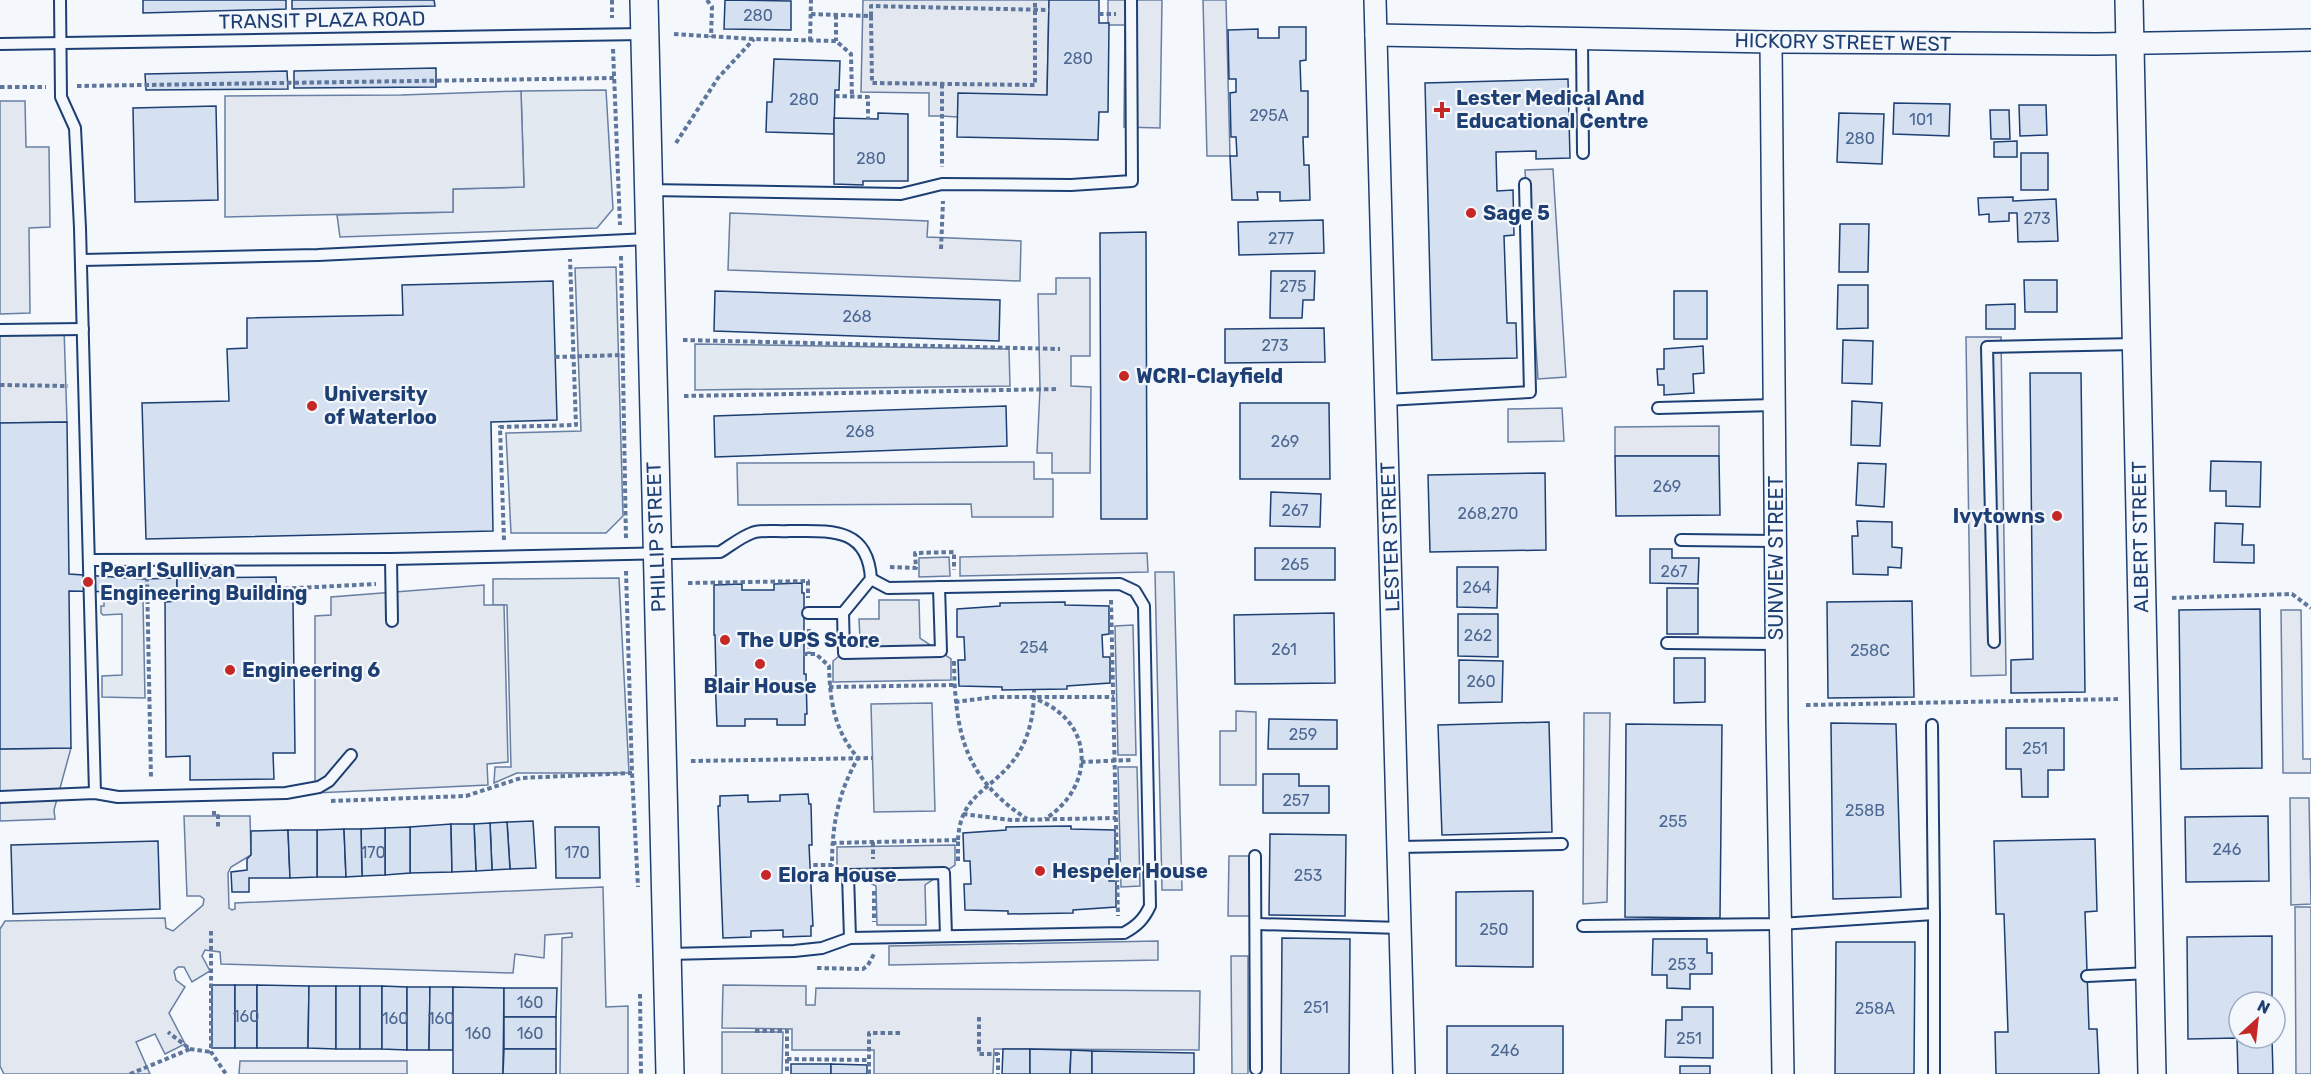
<svg xmlns="http://www.w3.org/2000/svg" width="2311" height="1074" font-family="Rubik,sans-serif">
<rect width="100%" height="100%" fill="#f4f7fb"/>
<g fill="#e3e9f0" stroke="#687fa3" stroke-width="1.5">
<path d="M606 90 613 209 597 228 340 237 337 215 453 212V189L524 187 521 91Z"/>
<path d="M616 267 623 516 606 533H511L506 433 581 431 575 268Z"/>
<path d="M695 344 1009 349 1010 386 695 390Z"/>
<path d="M619 578 629 773H517L494 783 495 767H511L507 605H493V579Z"/>
<path d="M143 600 145 698 102 697V676L122 675V614L103 615 101 613V606H104V601Z"/>
<path d="M932 703 935 811 874 812 871 704Z"/>
</g>
<g fill="#e3e8f0" stroke="#687fa3" stroke-width="1.5">
<path d="M863 0H1049L1047 95 958 117 941 116H929V93L861 92Z"/>
<path d="M1108 0H1162L1160 128 1124 127 1125 25H1108Z"/>
<path d="M1203 0H1226L1230 156H1207Z"/>
<path d="M521 91 524 187 453 189V212L225 217V96L401 95Z"/>
<path d="M25 101 26 147H49L50 227 29 228 30 313 0 314V101Z"/>
<path d="M1553 169 1566 377 1538 379 1525 170Z"/>
<path d="M730 213 928 221 927 237 1021 241 1020 281 728 270Z"/>
<path d="M1056 278H1090V356H1071V386L1091 387 1090 473H1052V453H1037L1040 389 1038 294H1056Z"/>
<path d="M64 328 67 422 0 423V330Z"/>
<path d="M1966 337H2001L2006 675 1971 676Z"/>
<path d="M1562 408 1564 441 1508 442V409Z"/>
<path d="M1719 426V456H1615V427Z"/>
<path d="M1034 462V479H1053V517H972L971 504 738 505 737 463Z"/>
<path d="M1147 553 1148 572 960 576V557Z"/>
<path d="M949 557 950 576 919 577V558Z"/>
<path d="M1155 572H1174L1182 890H1162Z"/>
<path d="M484 585V605H504L508 762 487 764 488 785 315 793V616L331 615V597Z"/>
<path d="M879 600H919L920 638 951 659V680L833 682V661L860 639 859 619H879Z"/>
<path d="M2281 610H2301L2303 759H2311V773H2283Z"/>
<path d="M1133 625 1136 755H1118L1115 626Z"/>
<path d="M1236 711 1256 712V785H1220V731H1236Z"/>
<path d="M1584 713H1610L1607 902 1583 904Z"/>
<path d="M71 748 54 810 55 819 0 821V749Z"/>
<path d="M1118 767H1137L1140 886 1121 887Z"/>
<path d="M2290 798H2309L2311 904 2291 905Z"/>
<path d="M184 816H250L251 855 231 867 228 873 229 908 232 910 235 909V903L603 887 606 1007 628 1006V1074H560L562 938 572 937V933L545 935 544 958 515 954 513 973 221 964 220 952 205 950 202 956 210 971 192 982 184 967H178L174 971 176 980 185 987 169 1013 185 1044 165 1054 155 1034 136 1042 150 1074H4L0 1066V929L5 921 165 918 166 928 173 931 203 905 204 899 200 896H187Z"/>
<path d="M955 845V865L925 885 926 925H877L876 886 837 867V847Z"/>
<path d="M1229 856H1255L1256 916H1228Z"/>
<path d="M2295 907H2311V1074H2296Z"/>
<path d="M1158 941V960L889 965V946Z"/>
<path d="M1231 956H1248V1074H1232Z"/>
<path d="M723 985 806 986V1005H815L816 988 1200 991 1199 1050 994 1049 993 1074H874V1050H792V1029L722 1028Z"/>
<path d="M722 1032H783L782 1074H722Z"/>
<path d="M240 1061H407V1074H239Z"/>
</g>
<g fill="#d5e0f0" stroke="#1d3f73" stroke-width="1.5">
<path d="M143 0H286V9L143 13Z"/>
<path d="M292 0H434L435 6 292 9Z"/>
<path d="M725 0 791 1V30L724 29Z"/>
<path d="M1049 0H1099V23H1109L1108 112H1099L1098 140 957 137 958 93 1047 95Z"/>
<path d="M1279 27H1306V60L1300 61 1301 91H1308V137H1303L1304 165H1309L1310 200 1280 201V192H1257L1258 200H1232L1230 156H1237L1236 137H1231L1230 93 1236 92V79H1229L1228 30 1258 29V38H1279Z"/>
<path d="M774 59 840 61 839 90H835L834 134 766 132 767 102H772Z"/>
<path d="M436 68V87L294 88V71Z"/>
<path d="M287 71 288 89 146 90 145 74Z"/>
<path d="M1568 79 1570 158 1536 159V151L1496 152 1497 191 1513 190 1514 235 1504 236 1507 323H1516L1517 358 1432 360 1425 83Z"/>
<path d="M1894 103 1950 104 1949 136 1893 134Z"/>
<path d="M2019 105H2046L2047 135 2020 136Z"/>
<path d="M216 106 218 200 135 202 133 108Z"/>
<path d="M1990 110H2009L2010 139H1991Z"/>
<path d="M878 113 908 114V181H863V185L834 184V118L878 119Z"/>
<path d="M1839 113 1884 114 1882 164 1837 162Z"/>
<path d="M2017 141V157H1994V142Z"/>
<rect x="2021" y="153" width="27" height="37"/>
<path d="M2013 197V201L2056 199 2058 241 2018 242 2017 213H2009V221L1989 222V214L1979 215 1978 198Z"/>
<path d="M1323 220 1324 253 1239 255 1238 222Z"/>
<path d="M1840 224H1869L1868 272H1839Z"/>
<path d="M1146 232 1147 519H1101L1100 233Z"/>
<path d="M1271 271H1315L1314 300H1303L1302 318H1270Z"/>
<path d="M2024 280H2057V312H2025Z"/>
<path d="M553 281 557 420 491 422 493 531 146 539 142 403 229 401 227 349 247 348V318L403 315 402 285Z"/>
<path d="M1838 285H1868V328L1837 329Z"/>
<path d="M715 291 1000 300 999 341 714 331Z"/>
<rect x="1674" y="291" width="33" height="48"/>
<path d="M2015 304V329H1986V305Z"/>
<path d="M1324 328 1325 362 1225 363V329Z"/>
<path d="M1843 340 1873 341 1872 384 1842 383Z"/>
<path d="M1703 346 1704 373 1693 374 1694 393 1664 395V385H1658L1657 369H1664V349Z"/>
<path d="M2030 373H2081L2085 692 2011 693V660L2033 659Z"/>
<path d="M1852 401 1882 403 1880 446 1851 445Z"/>
<path d="M1240 403H1329L1330 479H1240Z"/>
<path d="M1006 406 1007 446 715 457 714 416Z"/>
<path d="M67 422 69 574 143 579 177 578V593L69 591 71 748 0 749V423Z"/>
<path d="M1615 456H1719L1720 515 1616 516Z"/>
<path d="M2211 461 2261 462 2260 507 2226 506V491H2210Z"/>
<path d="M1858 463 1886 464 1884 507 1856 505Z"/>
<path d="M1545 473 1546 550 1430 552 1428 475Z"/>
<path d="M1271 492 1321 494 1320 527 1270 526Z"/>
<path d="M1857 521 1892 522V547L1902 548 1901 568 1888 567V575L1853 574 1852 536H1858Z"/>
<path d="M2215 523 2243 524 2242 545H2254V563L2214 562Z"/>
<rect x="1255" y="548" width="80" height="32"/>
<path d="M1650 549H1672V558H1699L1698 584 1650 583Z"/>
<path d="M1457 567H1498L1497 608 1457 607Z"/>
<path d="M276 577 277 599H293L295 753H273L274 779 190 780V756L166 757 165 602 177 601V578Z"/>
<path d="M802 583V593H804V674H806L807 714H805V725H777V719H745V726H717L715 676H716L715 635H714V585L742 584V590H774V584Z"/>
<rect x="1667" y="588" width="31" height="46"/>
<path d="M1912 601 1914 697 1828 698 1827 602Z"/>
<path d="M1065 602V605L1109 606V634L1102 635 1103 657H1110V683L1067 686V689L1002 690V687L959 686 958 660H965L964 637H957V609L1000 606V603Z"/>
<path d="M2260 609 2262 768 2181 769 2179 610Z"/>
<path d="M1334 613 1335 683 1235 684 1234 615Z"/>
<path d="M1458 614H1498V657L1458 656Z"/>
<path d="M1674 658H1705V702L1674 703Z"/>
<path d="M1459 660 1503 661 1502 702 1459 703Z"/>
<path d="M1269 719 1337 720V749H1268Z"/>
<path d="M1549 722 1552 832 1442 835 1438 725Z"/>
<path d="M1831 723 1896 724 1901 897 1833 899Z"/>
<path d="M1626 724 1722 725 1720 918 1625 917Z"/>
<path d="M2006 728H2064V770H2048V797H2022L2021 769H2006Z"/>
<path d="M1263 774H1299V786H1329V813H1263Z"/>
<path d="M808 794 809 804H811L812 845H809L813 926H811V936L783 937V930L751 931V937L723 938 718 806H720V796L748 795V802L780 801V795Z"/>
<path d="M2268 816 2269 881 2186 882 2185 817Z"/>
<path d="M533 821 536 868 510 869 507 822Z"/>
<path d="M507 822 510 869 492 870 490 823Z"/>
<path d="M490 823 492 870 476 871 474 824Z"/>
<path d="M451 824 452 872 410 873V827Z"/>
<path d="M451 824H474L476 871 452 872Z"/>
<path d="M1071 826V829L1115 830V859H1109V881H1116V907L1073 910V913L1008 914V911L965 910 964 884H971L970 861H964L963 833 1006 830V827Z"/>
<path d="M410 827V873L385 875V828Z"/>
<path d="M555 827H599L600 878H556Z"/>
<path d="M385 828V875L362 876 361 829Z"/>
<path d="M344 829 346 877H317V830Z"/>
<path d="M344 829H361L362 876 346 877Z"/>
<path d="M288 830 290 878H249V892H232L231 872 247 870V859L251 855V831Z"/>
<path d="M288 830H317V877L290 878Z"/>
<path d="M1270 834 1346 835 1345 916 1269 915Z"/>
<path d="M2095 839 2097 911 2085 912 2089 1029H2097L2099 1074H1996L1995 1032H2008L2004 914H1996L1994 841Z"/>
<path d="M158 841 160 909 13 914 11 845Z"/>
<path d="M1533 891V967L1456 966V892Z"/>
<path d="M2272 936V1002H2239V1038H2272L2273 1074H2238L2237 1038 2188 1039 2187 937Z"/>
<path d="M1282 938 1350 939 1349 1074H1281Z"/>
<path d="M1653 939H1707V953H1712V974H1690V989L1667 988V975H1652Z"/>
<path d="M1836 942H1915L1914 1074H1835Z"/>
<rect x="212" y="985" width="23" height="63"/>
<rect x="235" y="985" width="22" height="63"/>
<path d="M257 985 309 986 308 1048H257Z"/>
<path d="M309 986H336V1049L308 1048Z"/>
<rect x="336" y="986" width="24" height="63"/>
<rect x="360" y="986" width="22" height="63"/>
<path d="M382 986 407 987V1050L382 1049Z"/>
<path d="M407 987H430L429 1050H407Z"/>
<path d="M430 987H453V1050H429Z"/>
<path d="M453 987 504 988 503 1074H453Z"/>
<path d="M504 988H557L556 1017H504Z"/>
<path d="M1682 1007H1713V1058L1665 1057 1666 1020H1682Z"/>
<rect x="504" y="1017" width="52" height="32"/>
<rect x="1447" y="1026" width="116" height="48"/>
<path d="M504 1049H556V1074H503Z"/>
<path d="M1003 1049H1030V1074H1002Z"/>
<path d="M1030 1049 1071 1050 1070 1074H1030Z"/>
<path d="M1071 1050 1092 1051V1074H1070Z"/>
<path d="M1092 1051 1194 1053V1074H1092Z"/>
<rect x="791" y="1064" width="40" height="10"/>
<path d="M831 1064 867 1065V1074H831Z"/>
<rect x="1680" y="1066" width="30" height="8"/>
</g>
<g fill="none" stroke-linecap="round" stroke-linejoin="round">
<g stroke="#1d3f73" stroke-width="14">
<g id="service">
<path d="M60 0 61 97 75 128 80 228 95 793"/>
<path d="M1582 39 1583 153"/>
<path d="M0 44 644 34"/>
<path d="M648 190 901 194 942 184 1071 185 1132 181 1131 0"/>
<path d="M82 260 318 255 648 239"/>
<path d="M0 330 83 329"/>
<path d="M1386 400 1530 392 1525 184"/>
<path d="M1658 408 1774 405"/>
<path d="M1681 540 1775 541"/>
<path d="M391 559 392 621"/>
<path d="M89 560 391 559 720 552C730 546 741 537 752 533 762 529 778 532 789 531 829 531 868 526 871 579L843 613 844 653 941 651 939 587"/>
<path d="M808 613H843"/>
<path d="M1994 642 1987 347 2136 344"/>
<path d="M1667 643 1776 644"/>
<path d="M0 797 95 793 118 797 286 793 319 787 329 781 351 755"/>
<path d="M1399 847 1562 844"/>
<path d="M1255 856 1256 1069"/>
<path d="M1934 914V1074"/>
<path d="M1257 924 1401 928"/>
<path d="M1583 926 1780 924 1934 914 1932 725"/>
<path d="M850 938 848 875 944 873 946 936"/>
<path d="M668 954 794 951 822 948 850 938 1124 933C1137 926 1144 919 1150 906L1144 606 1135 591 1120 584 888 588 871 579"/>
<path d="M2087 976 2150 973"/>
</g>
</g>
<g stroke="#1d3f73" stroke-width="24">
<g id="minor">
<path d="M1375 0 1404 1074"/>
<path d="M1376 35 1771 42 2096 44 2311 40"/>
<path d="M1771 42 1777 720 1783 1074"/>
</g>
</g>
<g stroke="#1d3f73" stroke-width="30">
<g id="tertiary">
<path d="M644 0 670 1074"/>
<path d="M2129 0 2152 1074"/>
</g>
</g>
<g stroke="#5e769c" stroke-width="4" stroke-dasharray="4.5 3" stroke-linecap="butt">
<path d="M612 0V18"/>
<path d="M707 0 712 7 711 37"/>
<path d="M811 14 871 16V6L1049 10"/>
<path d="M1099 14H1116"/>
<path d="M836 15V41"/>
<path d="M871 16 872 83 1035 85V0"/>
<path d="M674 34 754 39 836 41 851 54 852 97"/>
<path d="M810 41 811 0"/>
<path d="M613 49 620 225"/>
<path d="M942 84V167"/>
<path d="M77 86 614 78"/>
<path d="M0 87H46"/>
<path d="M835 96 868 97V119"/>
<path d="M676 143 718 78 754 39"/>
<path d="M941 249 943 201"/>
<path d="M621 256 626 540"/>
<path d="M683 340 1060 349"/>
<path d="M555 357 623 355"/>
<path d="M0 385 68 386"/>
<path d="M684 396 1059 389"/>
<path d="M504 540 500 427 576 425 570 259"/>
<path d="M890 567 916 568 915 553 954 552V570"/>
<path d="M626 571 632 773 638 887"/>
<path d="M147 577 151 779"/>
<path d="M688 583 808 581V598"/>
<path d="M277 589 376 584"/>
<path d="M2172 598 2292 594 2311 608"/>
<path d="M1111 600 1118 916"/>
<path d="M809 629V654"/>
<path d="M803 654H816L829 666C830 701 834 730 858 758 838 793 832 825 832 865H810"/>
<path d="M954 661C955 732 964 778 1027 819"/>
<path d="M829 687 954 685"/>
<path d="M1038 700C1095 723 1095 787 1045 819"/>
<path d="M955 702 994 697H1114"/>
<path d="M1806 705 2120 699"/>
<path d="M691 761 872 758"/>
<path d="M1081 762 1132 760"/>
<path d="M331 801 466 796 521 778 632 773"/>
<path d="M214 811V816H218V827"/>
<path d="M963 814 1011 820 1116 818"/>
<path d="M958 840C960 799 984 793 1008 767 1028 745 1034 718 1034 690"/>
<path d="M873 842V859"/>
<path d="M832 843 958 840V864"/>
<path d="M874 891V922"/>
<path d="M211 931V1052L226 1074"/>
<path d="M817 968 863 969 868 965 874 954"/>
<path d="M640 994 641 1074"/>
<path d="M979 1017V1054H998V1074"/>
<path d="M755 1031H787V1074"/>
<path d="M190 1049 211 1052"/>
<path d="M787 1059 869 1060"/>
<path d="M130 1074 190 1049 168 1032"/>
<path d="M869 1074V1033H900"/>
</g>
<use href="#service" stroke="#f4f7fb" stroke-width="10"/>
<use href="#minor" stroke="#f4f7fb" stroke-width="21"/>
<use href="#tertiary" stroke="#f4f7fb" stroke-width="27"/>
</g>
<g fill="#c62828" stroke="#f4f7fb" stroke-width="2">
<path d="M1439 101h6v6h6v6h-6v6h-6v-6h-6v-6h6z"/>
<circle cx="1471" cy="213" r="6"/>
<circle cx="1124" cy="376" r="6"/>
<circle cx="312" cy="406" r="6"/>
<circle cx="2057" cy="516" r="6"/>
<circle cx="88" cy="582" r="6"/>
<circle cx="725" cy="640" r="6"/>
<circle cx="760" cy="664" r="6"/>
<circle cx="230" cy="670" r="6"/>
<circle cx="1040" cy="871" r="6"/>
<circle cx="766" cy="875" r="6"/>
</g>
<g text-anchor="middle" stroke-width="4.5" stroke-linejoin="round" paint-order="stroke">
<g font-size="16" fill="#4b6792">
<text x="758" y="21">280</text>
<text x="1078" y="64">280</text>
<text x="804" y="105">280</text>
<text x="1269" y="121">295A</text>
<text x="1921" y="125">101</text>
<text x="1860" y="144">280</text>
<text x="871" y="164">280</text>
<text x="2037" y="224">273</text>
<text x="1281" y="244">277</text>
<text x="1293" y="292">275</text>
<text x="857" y="322">268</text>
<text x="1275" y="351">273</text>
<text x="860" y="437">268</text>
<text x="1285" y="447">269</text>
<text x="1667" y="492">269</text>
<text x="1295" y="516">267</text>
<text x="1488" y="519">268,270</text>
<text x="1295" y="570">265</text>
<text x="1674" y="577">267</text>
<text x="1477" y="593">264</text>
<text x="1478" y="641">262</text>
<text x="1034" y="653">254</text>
<text x="1284" y="655">261</text>
<text x="1870" y="656">258C</text>
<text x="1481" y="687">260</text>
<text x="1303" y="740">259</text>
<text x="2035" y="754">251</text>
<text x="1296" y="806">257</text>
<text x="1865" y="816">258B</text>
<text x="1673" y="827">255</text>
<text x="2227" y="855">246</text>
<text x="373" y="858">170</text>
<text x="577" y="858">170</text>
<text x="1308" y="881">253</text>
<text x="1494" y="935">250</text>
<text x="1682" y="970">253</text>
<text x="530" y="1008">160</text>
<text x="1316" y="1013">251</text>
<text x="1875" y="1014">258A</text>
<text x="246" y="1022">160</text>
<text x="395" y="1024">160</text>
<text x="441" y="1024">160</text>
<text x="478" y="1039">160</text>
<text x="530" y="1039">160</text>
<text x="1689" y="1044">251</text>
<text x="1505" y="1056">246</text>
</g>
<g font-size="20" fill="#1d3f73" stroke="#f4f7fb">
<text transform="translate(322 20) rotate(-1)" y="7">TRANSIT PLAZA ROAD</text>
<text transform="translate(1843 42) rotate(1)" y="7">HICKORY STREET WEST</text>
<text transform="translate(656 537) rotate(-92)" y="7">PHILLIP STREET</text>
<text transform="translate(1390 537) rotate(-92)" y="7">LESTER STREET</text>
<text transform="translate(2140 537) rotate(-91)" y="7">ALBERT STREET</text>
<text transform="translate(1776 558) rotate(-90)" y="7">SUNVIEW STREET</text>
</g>
<g font-size="20" font-weight="bold" fill="#1d3f73" stroke="#f4f7fb" text-anchor="start">
<text x="1456" y="105">Lester Medical And<tspan x="1456" dy="23">Educational Centre</tspan></text>
<text x="1483" y="220">Sage 5</text>
<text x="1136" y="383">WCRI-Clayfield</text>
<text x="324" y="401">University<tspan x="324" dy="23">of Waterloo</tspan></text>
<text x="2045" y="523" text-anchor="end">Ivytowns</text>
<text x="100" y="577">Pearl Sullivan<tspan x="100" dy="23">Engineering Building</tspan></text>
<text x="737" y="647">The UPS Store</text>
<text x="242" y="677">Engineering 6</text>
<text x="760" y="693" text-anchor="middle">Blair House</text>
<text x="1052" y="878">Hespeler House</text>
<text x="778" y="882">Elora House</text>
</g>
</g>
<g transform="translate(2257 1020) rotate(27)"><circle r="28" fill="#f4f7fb" stroke="#9eadc5" stroke-width="1.5"/>
<path d="M0-4.5L10 22L0 15L-10 22Z" fill="#c62828"/>
<text y="-9" font-size="16" font-weight="bold" text-anchor="middle" fill="#1d3f73">N</text>
</g>
</svg>
